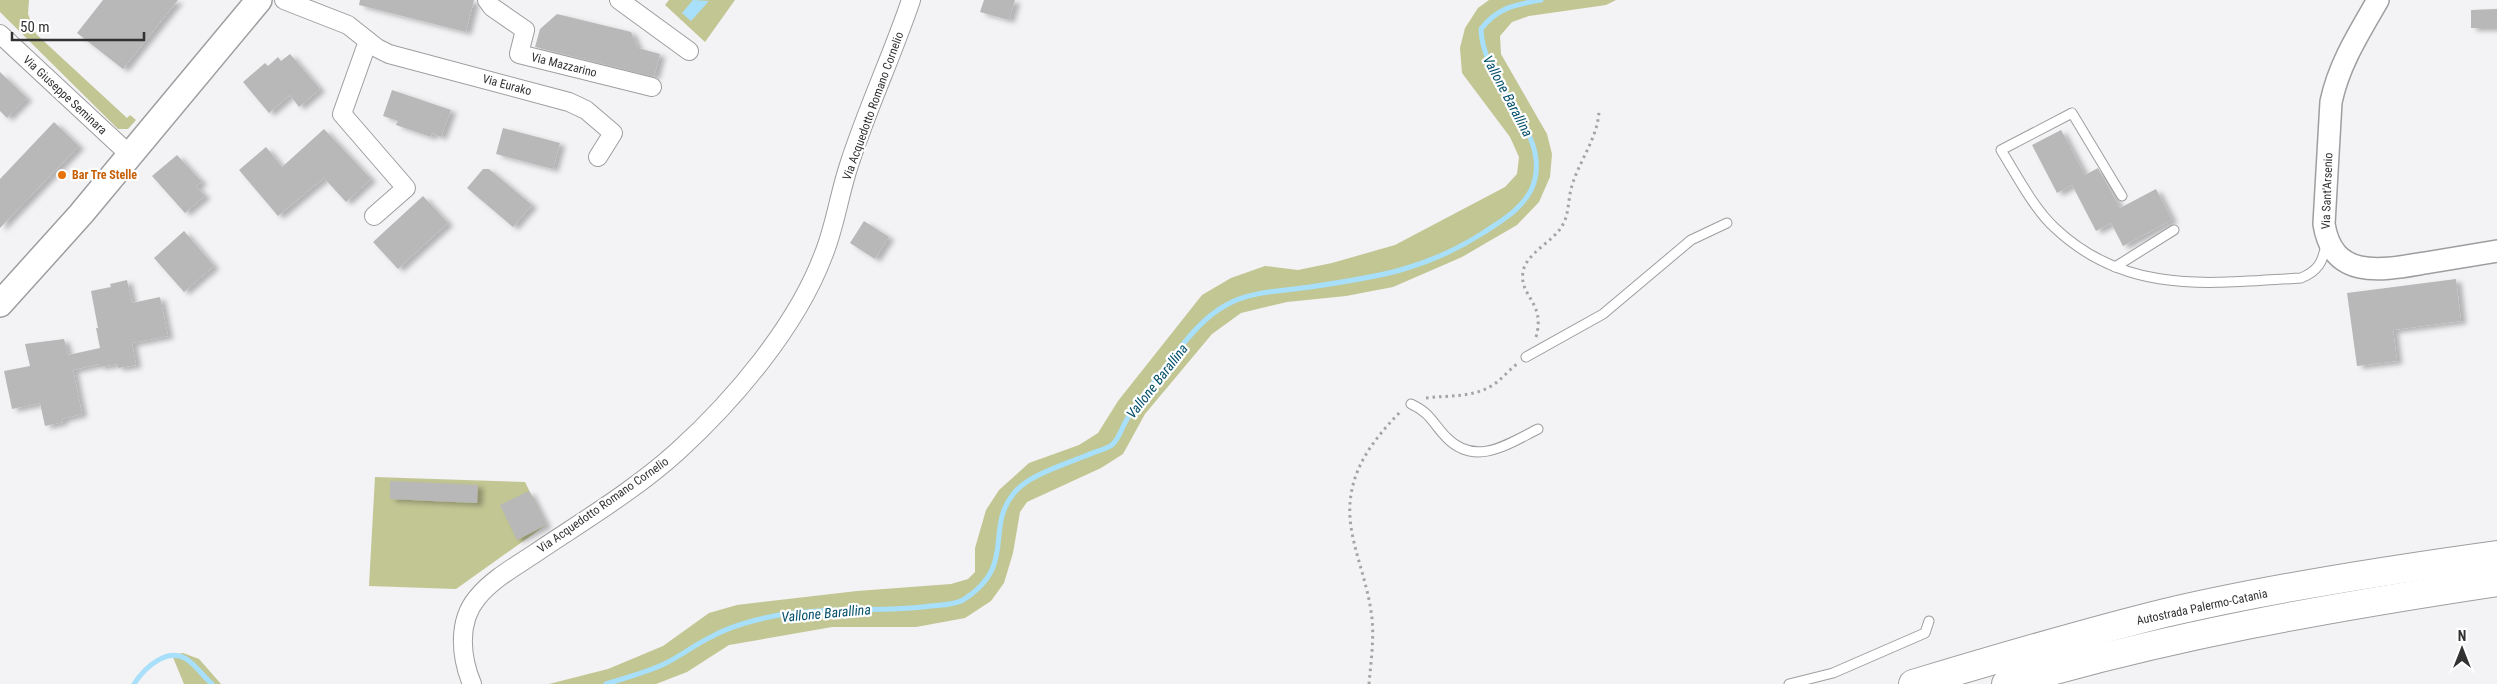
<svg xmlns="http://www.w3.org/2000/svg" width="2497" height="684" font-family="'Roboto Condensed',sans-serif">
<defs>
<filter id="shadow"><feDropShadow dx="5.5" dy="3" stdDeviation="2.5" flood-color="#0004"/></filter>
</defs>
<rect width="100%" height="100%" fill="#f3f2f4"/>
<g fill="#c2c693">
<path d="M0 0H29L28 14 36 34 127 118 130 115 136 120 128 129H118L0 12Z"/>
<path d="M669 0H735L705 42 665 5Z"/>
<path d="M1489 0H1616L1606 5 1529 16 1512 22 1500 36 1501 54 1547 134 1552 154 1550 177 1539 202 1517 225 1462 257 1393 287 1346 296 1287 302 1241 313 1212 334 1145 414 1123 454 1101 468 1027 502 1020 512 1013 553 1004 583 991 601 965 618 916 627H832L729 645 687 672 656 684H549L608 669 663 646 709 613 737 605 857 591 951 584 968 579 975 572V548L986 510 999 490 1029 463 1079 445 1098 433 1118 401 1202 295 1231 278 1265 266 1298 270 1332 263 1395 245 1505 187 1517 174 1519 157 1510 137 1462 73 1460 48 1465 28 1478 8Z"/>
<path d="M375 477 525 482 546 525 456 589 369 586Z"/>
<path d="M183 653 199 659 221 684H184L172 655Z"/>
</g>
<path fill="#a8e0fb" d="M693 0 709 1 691 21 682 13Z"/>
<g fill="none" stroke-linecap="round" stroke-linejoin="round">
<g stroke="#a8e0fb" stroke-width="5">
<path d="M134 684C145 667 169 645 189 661 197 667 204 677 212 684"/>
<path d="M606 684C625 678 644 673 662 665 680 657 695 644 713 636 729 627 751 621 769 617 822 606 878 613 931 606 941 605 954 605 963 600 1018 565 984 529 1014 493 1029 474 1072 462 1095 452 1101 450 1109 448 1113 444 1120 437 1123 424 1129 416 1137 403 1147 391 1156 379 1177 353 1197 320 1228 304 1252 291 1283 291 1310 287 1377 277 1425 270 1483 233 1501 221 1521 210 1531 190 1557 136 1482 85 1481 29 1498 7 1515 5 1541 0"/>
</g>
</g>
<g fill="#b9b8b9" filter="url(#shadow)">
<path d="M103 0H178L123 69 77 33Z"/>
<path d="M360 0H474L466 32 359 5Z"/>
<path d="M984 0H1015L1009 20 980 12Z"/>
<path d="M2497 9V28H2471V10Z"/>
<path d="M557 14 631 32 638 48 660 54 654 77 535 47 540 29Z"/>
<path d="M290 54 320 89 299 107 290 95 269 113 243 82 265 63 268 66 278 57 281 61Z"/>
<path d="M0 72 27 98 7 118 0 111Z"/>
<path d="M392 90 451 110 441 137 432 133 431 137 396 125 398 121 383 116Z"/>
<path d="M54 122 79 146 0 228V179Z"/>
<path d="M503 128 560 143 553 169 496 154Z"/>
<path d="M324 129 371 179 346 202 324 178 278 216 239 170 266 147 282 167Z"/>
<path d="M2061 130 2085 175 2098 168 2120 208 2156 189 2172 220 2123 246 2111 223 2096 231 2072 185 2057 193 2032 145Z"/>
<path d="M177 155 202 182 196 186 205 196 185 213 152 176Z"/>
<path d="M483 169H489L532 205 513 227 467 188Z"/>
<path d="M423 196 448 223 398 269 373 242Z"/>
<path d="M864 221 889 237 875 259 850 243Z"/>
<path d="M184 231 214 266 184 292 154 258Z"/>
<path d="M2456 279 2461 321 2393 330 2397 361 2357 366 2347 293Z"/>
<path d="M127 280 132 303 160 297 168 336 132 343 136 365 118 368 117 364 99 367V364L73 370 82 414 62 419 63 422 45 426 40 403 12 409 4 371 30 366 25 344 64 339 68 355 100 348 96 328H98L91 291 111 287 110 284Z"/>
<path d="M390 481 478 485 477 503 390 499Z"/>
<path d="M529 491 546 525 517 540 500 505Z"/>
</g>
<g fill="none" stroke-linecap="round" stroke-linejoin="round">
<g stroke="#9e9ea0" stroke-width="11">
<g id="service">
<path d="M2122 196 2072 113 2001 150C2016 174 2034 209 2055 228 2127 296 2210 283 2301 278 2318 271 2323 262 2326 244"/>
<path d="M2115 267 2174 230"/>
<path d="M1526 357 1603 314 1691 240 1727 223"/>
<path d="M1411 404C1431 413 1433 424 1447 438 1476 467 1508 444 1538 429"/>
<path d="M1789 684 1833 673 1925 633 1929 621"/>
</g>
</g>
<g stroke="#9e9ea0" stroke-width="20">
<g id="minor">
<path d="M284 0 348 25 377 48 389 54 569 102 586 110 613 133 598 157"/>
<path d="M487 0 492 7 525 30 519 54 652 87"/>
<path d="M619 0 689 51"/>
<path d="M0 34 130 155"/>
<path d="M368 41 342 114 406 188 374 216"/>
<path d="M472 684C461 658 457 622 477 598 491 580 516 566 534 554 583 521 635 490 678 451 734 400 796 327 823 256 835 227 839 195 849 165 867 109 892 56 911 0"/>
</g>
</g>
<g stroke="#9e9ea0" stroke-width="24">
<path id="tertiary" d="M2378 0C2359 33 2339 64 2331 102L2324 224C2333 281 2383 270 2425 263 2449 259 2473 255 2497 251"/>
</g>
<g stroke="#9e9ea0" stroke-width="28">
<path id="secondary" d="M0 304 81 214 259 0"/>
</g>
<g stroke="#9e9ea0" stroke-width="30">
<g id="motorway">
<path d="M1913 684C1996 659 2080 634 2165 613 2271 588 2388 570 2497 555"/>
<path d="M2006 684C2167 636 2331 607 2497 582"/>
</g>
</g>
<g stroke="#a4a4a5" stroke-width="3" stroke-dasharray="2.5 4" stroke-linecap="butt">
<path d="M1536 337C1546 302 1519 297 1523 272 1526 253 1553 242 1562 226 1569 215 1568 201 1571 189 1578 162 1599 137 1599 109"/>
<path d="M1426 398C1450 395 1472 398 1493 385 1502 379 1509 370 1517 364"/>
<path d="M1369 684C1371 660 1375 635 1371 611 1367 584 1357 559 1352 533 1342 481 1367 446 1401 411"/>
</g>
<use href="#service" stroke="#fff" stroke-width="9"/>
<use href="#minor" stroke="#fff" stroke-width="18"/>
<use href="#tertiary" stroke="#fff" stroke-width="21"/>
<use href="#secondary" stroke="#fff" stroke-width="25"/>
<use href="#motorway" stroke="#fff" stroke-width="28"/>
</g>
<circle fill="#e8710a" stroke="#fff" stroke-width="2" cx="62" cy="175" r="5"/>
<g text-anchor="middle" stroke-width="4.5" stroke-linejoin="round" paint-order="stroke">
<g font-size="12" fill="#323232" stroke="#fff">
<text transform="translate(564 65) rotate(14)" y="4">Via Mazzarino</text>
<text transform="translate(507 85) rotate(15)" y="4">Via Eurako</text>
<text transform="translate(65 95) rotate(43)" y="4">Via Giuseppe Seminara</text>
<text transform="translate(873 106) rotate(-70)" y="4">Via Acquedotto Romano Cornelio</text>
<text transform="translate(2327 191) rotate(-88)" y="4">Via Sant'Arsenio</text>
<text transform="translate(603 505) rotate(-35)" y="4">Via Acquedotto Romano Cornelio</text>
<text transform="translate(2202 607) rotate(-12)" y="4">Autostrada Palermo-Catania</text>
</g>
<g font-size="12" font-weight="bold" fill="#c56008" stroke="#fff" text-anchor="start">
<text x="72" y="179">Bar Tre Stelle</text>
</g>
<g font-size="14" font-style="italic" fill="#05516c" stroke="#fff">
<text transform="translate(1508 96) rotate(62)" y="5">Vallone Barallina</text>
<text transform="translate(1157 381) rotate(-52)" y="5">Vallone Barallina</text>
<text transform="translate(826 613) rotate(-5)" y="5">Vallone Barallina</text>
</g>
</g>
<g transform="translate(2462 649)" stroke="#ffffff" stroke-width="4" paint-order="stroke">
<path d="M0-4L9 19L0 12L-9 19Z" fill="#323232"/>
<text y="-8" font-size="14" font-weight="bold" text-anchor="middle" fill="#323232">N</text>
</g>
<path d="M12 32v8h132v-8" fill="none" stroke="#323232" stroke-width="2.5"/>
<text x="20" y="32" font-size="15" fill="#323232" stroke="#ffffff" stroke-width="4" paint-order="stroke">50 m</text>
</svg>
